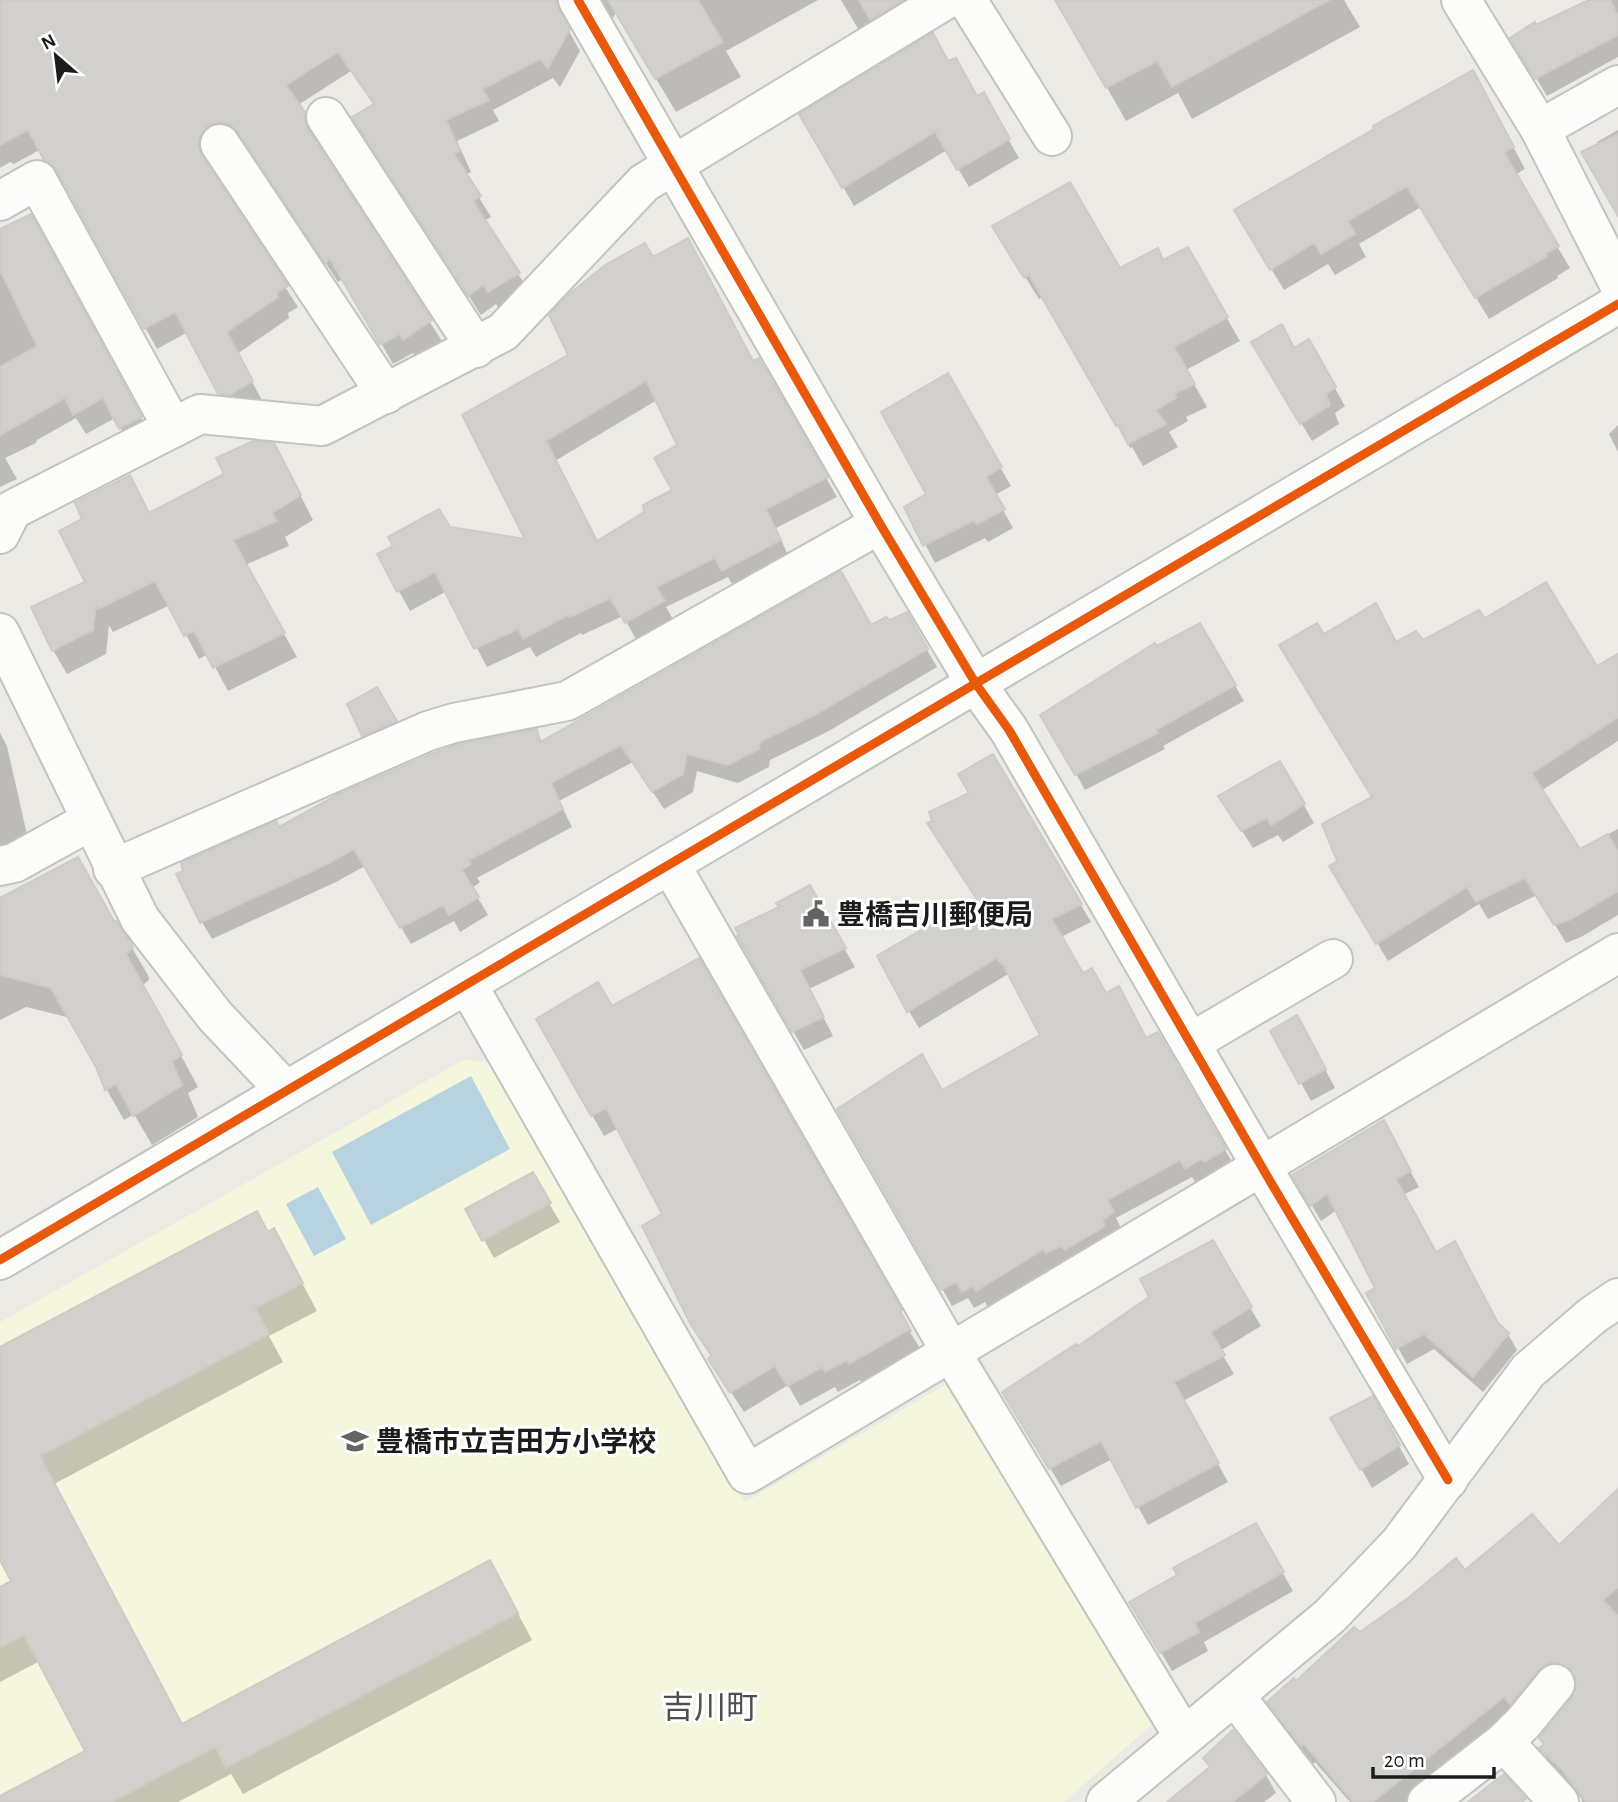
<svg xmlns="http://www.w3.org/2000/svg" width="1618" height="1802" font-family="'Alegreya Sans','Noto Sans JP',sans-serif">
<rect width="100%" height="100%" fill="#ebeae5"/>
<path fill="#f4f6de" d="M465 1059 489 1063 745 1502 955 1379 1157 1720 1064 1802H0V1322Z"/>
<g fill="#b7d3df">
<path d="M471 1076 510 1149 371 1225 332 1152Z"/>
<path d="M318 1187 346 1239 314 1256 286 1204Z"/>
</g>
<g fill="#0003" fill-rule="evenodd">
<path d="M0 0H567L572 9 567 22 570 33 580 51 560 87 553 78 493 110 499 121 457 141 471 172 465 175 491 217 484 221 531 294 501 312 496 304 481 315 366 138 375 106 351 71 298 105 316 134 317 146 442 341 416 359 413 353 393 364 344 278 338 282 252 152 242 144 211 156 209 168 298 307 288 313 289 318 237 354 263 402 231 414 188 332 157 349 69 189 58 180 41 149 14 164 10 162 0 168Z"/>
<path d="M593 0H818L726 51 741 77 676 112 616 12 613 18 600 12Z"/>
<path d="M841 0H954L869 47Z"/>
<path d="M1057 0H1344L1360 27 1192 119 1178 93 1126 121Z"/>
<path d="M1593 0H1618V57L1547 96 1523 56 1536 27Z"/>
<path d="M948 63 977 98 983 95 1019 158 969 187 947 150 854 206 802 115Z"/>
<path d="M1485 94 1525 169 1515 175 1570 268 1557 276 1558 278 1489 319 1421 207 1359 244 1366 257 1335 275 1328 264 1284 290 1249 232Z"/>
<path d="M1618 130V212L1597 142Z"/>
<path d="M0 231 42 237 152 438 132 448 115 418 86 434 76 418 37 440 36 443 5 458 17 479 0 487Z"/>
<path d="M1008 249 1120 270 1164 261 1187 249 1240 341 1186 370 1207 407 1186 417 1188 421 1169 432 1178 447 1143 466 1132 447 1130 448 1043 297 1039 299Z"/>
<path d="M653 259 753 363 759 360 837 497 776 528 790 560 735 589 728 577 666 607 674 621 637 641 623 616 582 635 581 633 536 657 530 647 487 667 447 591 410 611 379 555 449 529 528 541 464 416 570 355ZM657 400 680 446 674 491 646 513 597 542 555 461Z"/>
<path d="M1309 342 1345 406 1335 413 1339 424 1312 441 1264 361Z"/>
<path d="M947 376 1011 486 995 495 1013 528 988 542 985 538 935 563 906 508 929 495Z"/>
<path d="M1618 425V452L1609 434Z"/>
<path d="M287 469 313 520 285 537 289 546 245 565 297 657 228 691 208 654 199 659 170 605 113 632 109 625 106 654 67 674 53 650 87 583 84 519 129 477 150 514Z"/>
<path d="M906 614 937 667 827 732 770 760 769 767 738 783 697 771 693 792 664 809 633 762 559 801 572 827 477 878 480 882 472 888 488 915 460 932 454 921 411 944 365 866 336 882 212 939 202 922 279 829 536 731 543 743 889 622Z"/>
<path d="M1485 620 1596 669 1618 656V741L1541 791 1578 850 1618 829V915L1581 937 1566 943 1537 895 1488 919 1479 904 1388 961 1331 866 1340 862 1374 798 1323 636 1396 644 1422 642Z"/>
<path d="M1200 625 1244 701 1163 746 1165 749 1085 790 1043 715Z"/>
<path d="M377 689 400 730 369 744 364 735Z"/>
<path d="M0 733 7 746 30 848 0 855Z"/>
<path d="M992 756 1091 922 1061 937 1082 975 1105 995 1146 1040 1158 1034 1235 1167 1197 1185 1192 1177 1116 1218 1122 1230 1057 1270 1055 1266 988 1307 985 1302 974 1308 968 1298 952 1306 839 1110 942 1092 1042 1036 1008 974 919 1028 909 1011 977 900 971 793Z"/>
<path d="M1280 763 1314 823 1283 842 1278 835 1253 848 1231 814Z"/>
<path d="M809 887 855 967 809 989 833 1036 804 1050 739 937Z"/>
<path d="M0 900 114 923 129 943 148 975 149 980 143 985 198 1087 188 1093 198 1117 152 1145 134 1114 124 1120 107 1090 98 1066 71 1018 26 1007 0 1020Z"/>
<path d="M698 960 912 1331 910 1332 921 1350 863 1384 860 1380 838 1392 835 1387 800 1406 788 1385 744 1412 723 1380 712 1357 664 1215 619 1128 604 1136 538 1020 611 1008Z"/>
<path d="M1307 1035 1335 1088 1311 1101 1301 1083Z"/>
<path d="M1383 1122 1419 1187 1403 1195 1436 1255 1508 1334 1517 1350 1483 1392 1434 1349 1407 1364 1369 1294 1378 1288 1337 1210 1321 1221 1294 1175Z"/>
<path d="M532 1174 560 1222 494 1258 484 1240Z"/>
<path d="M268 1234 289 1258 317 1311 269 1336 283 1362 54 1484 182 1726 505 1589 532 1640 243 1794 231 1774 178 1802H0V1798L88 1752 40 1661 0 1682V1589L14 1581 0 1556V1349Z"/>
<path d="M1212 1243 1261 1326 1220 1351 1234 1374 1183 1401 1228 1482 1148 1525 1112 1459 1061 1486 1015 1411 1077 1349 1152 1298Z"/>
<path d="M1372 1398 1409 1464 1372 1488 1333 1418Z"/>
<path d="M1618 1493V1802H1582V1799L1552 1766 1541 1748 1574 1698 1578 1684 1570 1680 1516 1714 1406 1802H1350L1315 1762 1313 1764 1280 1721 1269 1702 1360 1634 1465 1572 1558 1548Z"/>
<path d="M1255 1525 1293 1591 1204 1642 1208 1651 1172 1671 1132 1603 1179 1575Z"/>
<path d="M1205 1758 1266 1775 1276 1793 1264 1802H1171L1211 1769Z"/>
</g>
<g fill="#d1d0cc" stroke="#cecbc6" stroke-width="2" fill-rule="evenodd">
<path d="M0 0H556L559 11 570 29 548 68 540 59 482 89 489 100 446 120 460 151 454 154 481 196 473 201 520 273 488 292 483 285 468 296 352 117 374 104 338 52 286 85 305 112 304 119 308 129 432 320 403 340 400 334 380 345 330 259 325 263 238 132 229 124 219 122 209 125 200 135 198 146 202 156 288 286 277 292 278 297 227 332 253 381 230 395 218 394 175 312 144 329 56 169 44 160 28 130 0 145Z"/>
<path d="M608 0H698L723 42 655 79Z"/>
<path d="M859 0H903L870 20Z"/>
<path d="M1055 0H1329L1172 87 1157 61 1106 88Z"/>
<path d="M1589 0H1610L1618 16V35L1535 79 1510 38 1535 22 1536 25Z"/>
<path d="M933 33 948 61 956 58 977 96 984 92 1010 139 957 170 935 132 842 188 799 114Z"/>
<path d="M1473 70 1514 147 1504 152 1559 246 1546 253 1547 256 1475 298 1407 186 1348 221 1355 234 1321 254 1314 243 1270 270 1234 210 1374 129 1373 126Z"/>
<path d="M1618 134V216L1581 152Z"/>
<path d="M1070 182 1120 268 1158 248 1163 260 1188 247 1228 317 1174 347 1195 384 1175 393 1176 398 1156 410 1166 424 1128 444 1118 425 1116 426 1029 275 1024 278 992 226Z"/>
<path d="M31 214 142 417 119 429 103 398 73 415 65 398 0 435V367L37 346 0 270V229Z"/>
<path d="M688 238 753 361 759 358 828 477 766 509 781 540 722 571 715 558 656 587 665 601 625 623 610 598 570 617 568 615 523 639 518 629 474 649 435 572 397 592 377 554 393 546 388 537 439 509 450 527 525 539 462 415 568 355 549 315 567 296 605 265 645 243 653 257ZM646 381 677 445 654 458 672 490 643 505 644 512 597 541 546 441Z"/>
<path d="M1282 324 1294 348 1309 339 1336 387 1326 394 1330 405 1300 424 1251 342Z"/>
<path d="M948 373 1002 467 986 477 1005 509 977 524 973 521 923 546 904 507 926 494 881 412Z"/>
<path d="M253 441 274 443 301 495 272 513 277 521 233 540 285 633 213 668 194 631 184 636 155 581 98 609 96 604 93 630 52 651 31 607 85 582 59 531 82 519 75 503 130 475 149 513 224 474 216 458Z"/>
<path d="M841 571 871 625 886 617 890 620 907 612 928 649 816 714 760 742 759 749 728 765 687 754 683 774 652 792 621 745 551 783 563 809 469 860 471 864 462 870 479 897 449 915 443 905 400 928 354 849 325 865 200 923 176 874 183 871 181 863 276 821 279 827 339 794 436 752 459 744 537 729 540 742Z"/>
<path d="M1546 582 1597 666 1618 654V717L1532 773 1580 849 1608 834 1618 852V891L1571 919 1554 925 1525 878 1476 902 1467 887 1376 944 1329 866 1337 861 1322 824 1372 797 1279 645 1317 623 1324 634 1376 603 1396 642 1416 631 1423 640 1479 610 1485 618Z"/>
<path d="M1200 623 1236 685 1156 730 1158 733 1075 775 1040 715 1155 643 1157 646Z"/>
<path d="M377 687 397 721 362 736 347 704Z"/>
<path d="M993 754 1082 904 1052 919 1083 973 1092 968 1106 993 1119 986 1146 1038 1158 1032 1226 1149 1205 1162 1201 1159 1185 1169 1180 1160 1108 1200 1114 1212 1103 1220 1105 1226 1065 1250 1061 1246 1046 1253 1044 1249 976 1291 973 1286 962 1292 956 1282 941 1290 837 1109 922 1054 942 1090 1040 1035 1002 963 1001 964 997 958 907 1012 877 956 976 898 927 823 932 821 929 812 969 793 958 774Z"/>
<path d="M1280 761 1305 804 1271 825 1267 818 1241 831 1218 796Z"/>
<path d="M78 857 114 921H116L131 943 133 948 126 954 182 1055 172 1061 182 1085 133 1116 116 1084 105 1090 96 1067 51 988 0 975V898Z"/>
<path d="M810 885 846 948 800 970 824 1017 792 1032 737 936 739 935 735 928 779 907 776 903Z"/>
<path d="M699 958 902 1310 900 1311 910 1329 849 1364 847 1360 825 1372 823 1367 787 1386 775 1366 730 1393 708 1359 711 1355 691 1325 642 1226 662 1214 606 1108 591 1116 536 1019 598 982 612 1006Z"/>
<path d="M1297 1015 1326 1069 1299 1084 1270 1031Z"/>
<path d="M1384 1120 1411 1171 1396 1179 1436 1252 1455 1241 1498 1323 1509 1333 1473 1377 1424 1334 1396 1349 1366 1293 1375 1288 1327 1194 1310 1206 1292 1175Z"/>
<path d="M533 1172 551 1203 482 1241 465 1209Z"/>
<path d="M257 1211 268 1232 274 1228 303 1283 255 1308 269 1334 40 1456 182 1724 490 1560 518 1613 226 1768 215 1747 112 1802H0V1796L85 1751 24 1635 0 1647V1587L11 1581 0 1560V1347Z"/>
<path d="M1213 1240 1252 1307 1211 1332 1225 1355 1174 1382 1219 1463 1136 1508 1101 1441 1049 1469 1002 1392 1076 1344 1078 1346 1149 1297 1140 1279Z"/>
<path d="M1373 1396 1400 1445 1360 1470 1330 1418Z"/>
<path d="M1618 1489V1587L1603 1600 1618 1616V1802H1586L1562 1770 1539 1748 1544 1744 1539 1738 1572 1698 1576 1688 1575 1676 1568 1667 1559 1663H1548L1539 1670 1510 1704 1504 1697 1373 1802H1353L1304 1744 1301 1746 1267 1702 1294 1678 1296 1681 1354 1627 1360 1632 1408 1598 1456 1558 1465 1570 1532 1514 1559 1545Z"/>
<path d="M1256 1523 1284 1572 1195 1623 1199 1632 1160 1653 1129 1602 1177 1575 1173 1568Z"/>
<path d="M1233 1730 1267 1774 1233 1802H1167L1210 1767 1203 1758Z"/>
<path d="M1504 1774 1526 1799 1522 1802H1468Z"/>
</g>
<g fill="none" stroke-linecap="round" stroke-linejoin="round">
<g stroke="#c3c3c1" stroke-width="42">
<g id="minor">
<path d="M578 0 880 524 976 684 1009 730 1270 1181 1448 1480"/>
<path d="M967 0 1052 136"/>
<path d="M1461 0 1540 129 1618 282"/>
<path d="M326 117 476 348"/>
<path d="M1540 129 1618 85"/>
<path d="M220 144 386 394"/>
<path d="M0 201 37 180 173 428"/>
<path d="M0 534 12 510 200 414 322 426 503 332 644 183 945 0"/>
<path d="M0 633 140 919 215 1016 285 1090"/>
<path d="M670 864 958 1364 1184 1737"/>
<path d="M0 866 14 863 90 821"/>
<path d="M113 869 428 731 454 723 567 701 880 524"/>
<path d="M467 984 747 1474 1618 953"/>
<path d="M1190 1043 1333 959"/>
<path d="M0 1260 1618 304"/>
<path d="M1235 1696 1316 1802"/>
<path d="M1504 1742 1524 1722 1555 1684"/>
<path d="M1106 1802 1330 1616 1399 1544 1528 1371 1593 1315 1618 1298"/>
<path d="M1427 1802 1504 1742 1559 1802"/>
</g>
</g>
<use href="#minor" stroke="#fcfcfb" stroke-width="38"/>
<g stroke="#fff" stroke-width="13">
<g id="cycleway">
<path d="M578 0 880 524 976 684 1009 730 1270 1181 1448 1480"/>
<path d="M0 1260 1618 304"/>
</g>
</g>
<use href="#cycleway" stroke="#e8590c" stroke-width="9"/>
</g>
<defs>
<g id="civic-bare" transform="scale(2.1)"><path d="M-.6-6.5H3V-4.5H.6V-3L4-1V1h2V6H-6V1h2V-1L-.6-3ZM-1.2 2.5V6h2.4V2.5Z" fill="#646462" stroke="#fff" stroke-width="2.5" paint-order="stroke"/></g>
<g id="school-bare" transform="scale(2.1)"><path d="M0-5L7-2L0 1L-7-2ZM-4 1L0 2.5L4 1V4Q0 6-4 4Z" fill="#646462" stroke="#fff" stroke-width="2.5" paint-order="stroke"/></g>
</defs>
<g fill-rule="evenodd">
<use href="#civic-bare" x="816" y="914"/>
<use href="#school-bare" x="355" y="1441"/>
</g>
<g text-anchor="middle" stroke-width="6" stroke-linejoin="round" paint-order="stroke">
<g font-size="28" font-weight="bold" fill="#1c1c1c" stroke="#fff" text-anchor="start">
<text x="837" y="924">豊橋吉川郵便局</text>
<text x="376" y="1451">豊橋市立吉田方小学校</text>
</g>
<g font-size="32" fill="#4f4f4f" stroke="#fff">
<text x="710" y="1718">吉川町</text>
</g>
</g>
<g transform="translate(56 56) rotate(332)" stroke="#ffffff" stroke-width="5" paint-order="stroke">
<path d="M0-5L12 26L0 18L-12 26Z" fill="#1c1c1c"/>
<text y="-10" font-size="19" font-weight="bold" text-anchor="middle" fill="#1c1c1c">N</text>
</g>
<path d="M1373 1767v10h121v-10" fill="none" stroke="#1c1c1c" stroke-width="3.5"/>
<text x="1384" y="1767" font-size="21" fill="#1c1c1c" stroke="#ffffff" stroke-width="5" paint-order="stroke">20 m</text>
</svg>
